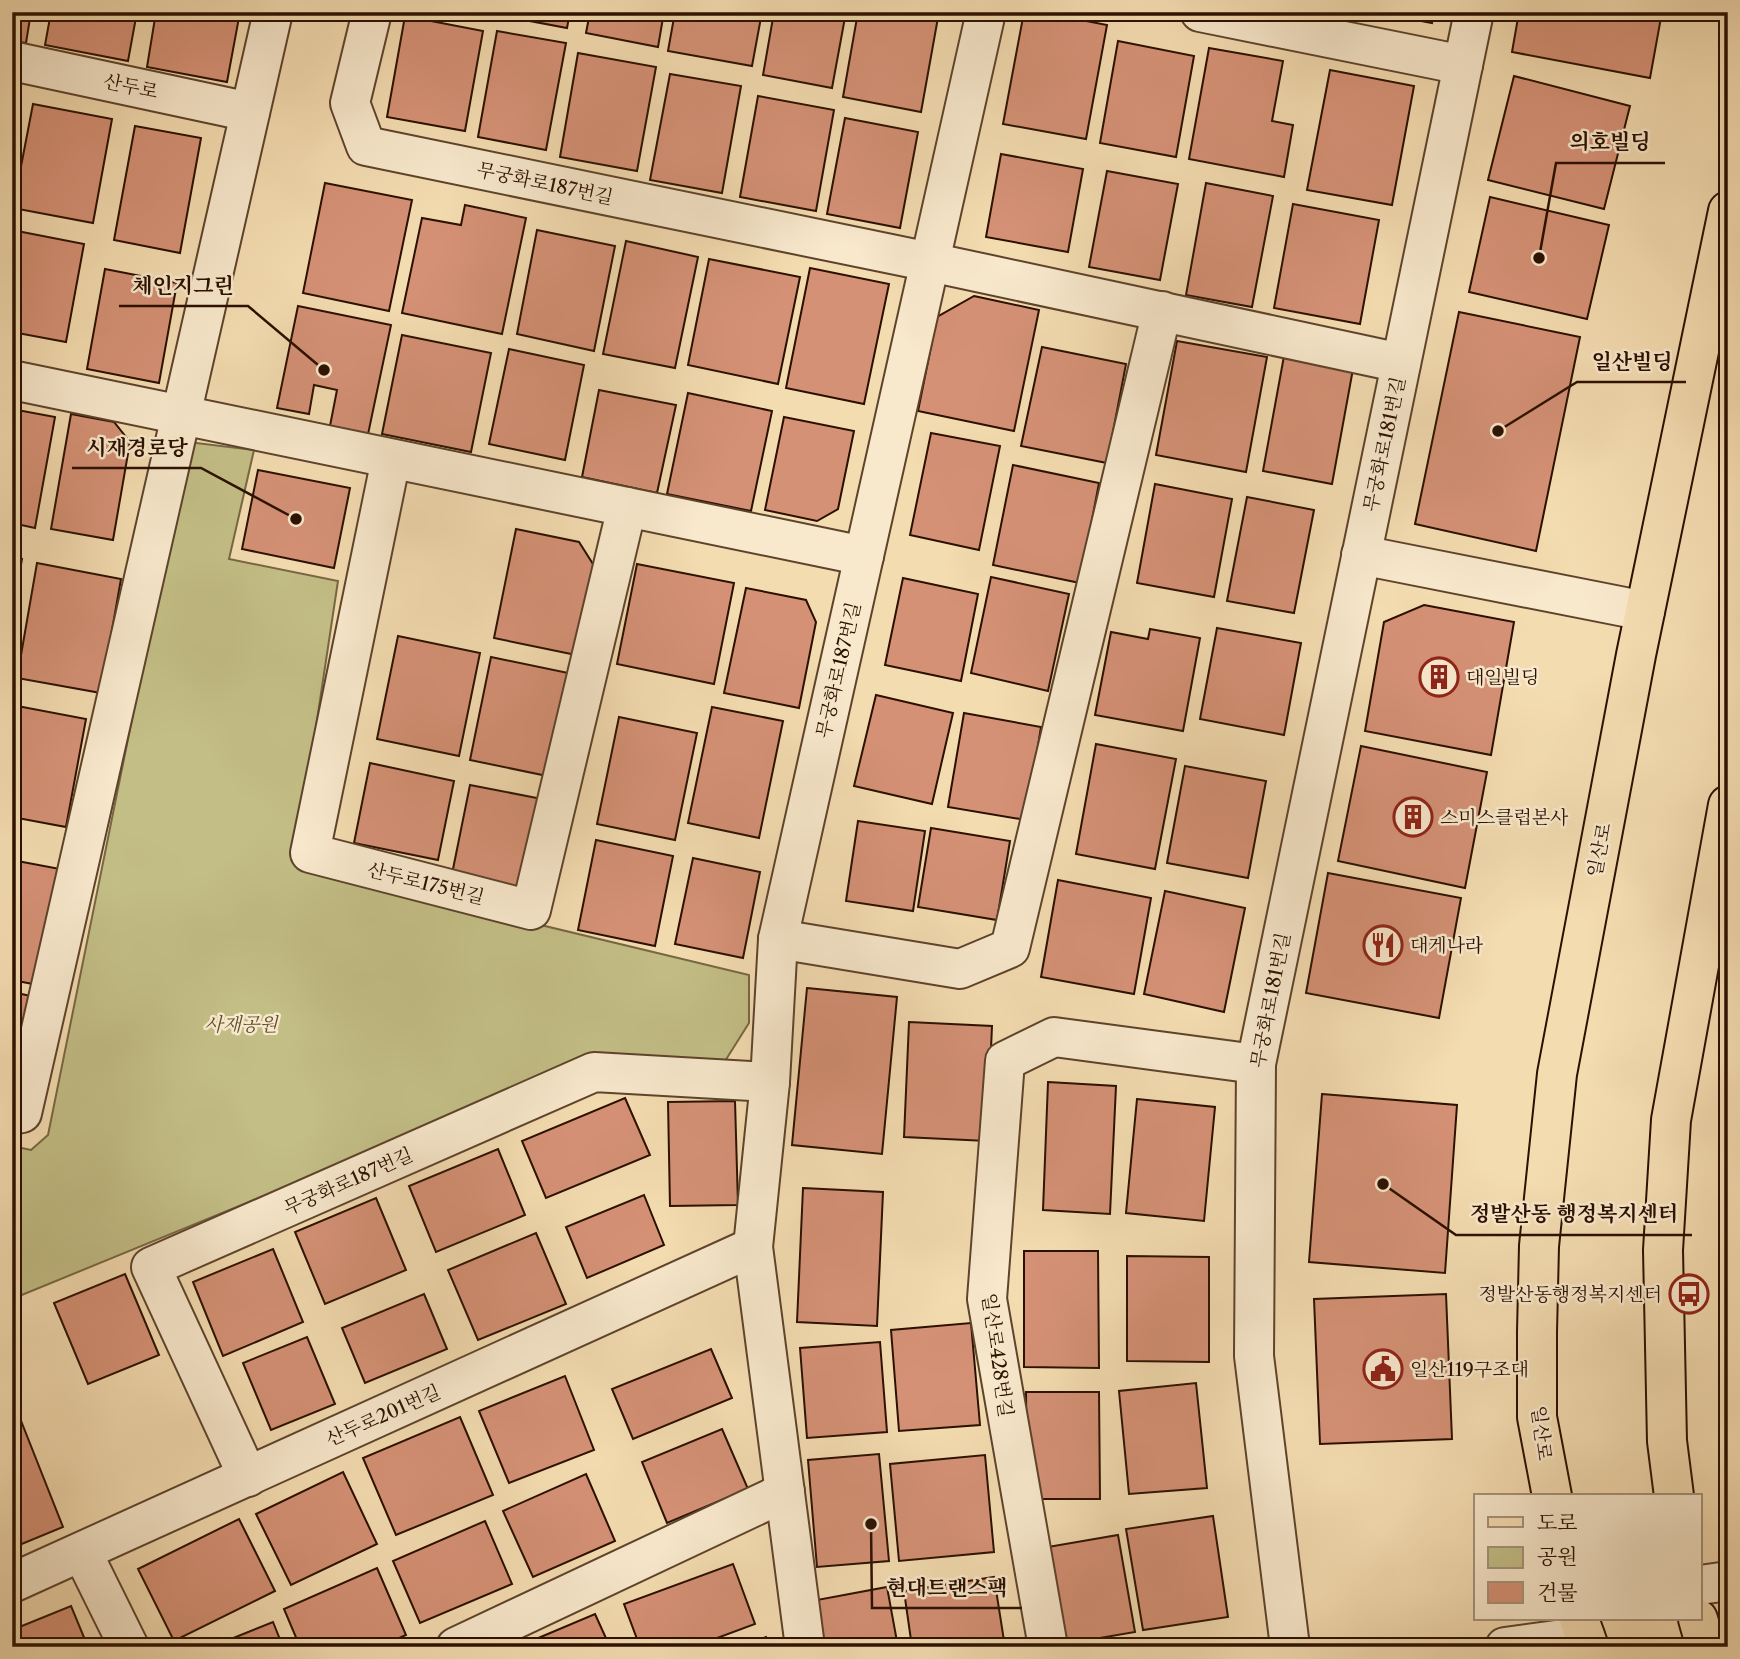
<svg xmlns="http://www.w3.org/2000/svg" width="1740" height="1659" font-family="'Libre Caslon Text','Noto Serif KR',serif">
<rect width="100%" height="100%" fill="#f4dcb1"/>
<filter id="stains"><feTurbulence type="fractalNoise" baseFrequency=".00286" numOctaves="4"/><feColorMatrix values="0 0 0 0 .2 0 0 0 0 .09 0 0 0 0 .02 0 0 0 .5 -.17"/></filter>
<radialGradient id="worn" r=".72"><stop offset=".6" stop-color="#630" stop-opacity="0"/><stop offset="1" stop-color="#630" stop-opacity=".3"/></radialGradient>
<path fill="#c3be86" stroke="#776743" stroke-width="2" d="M188 442 254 450 229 559 338 581 295 866 749 975V1023L720 1069 588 1063 12 1299V1146L31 1150 48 1135Z"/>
<g fill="#d59176" stroke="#2b1000" stroke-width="2">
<path d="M12 12H31L26 43 12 41Z"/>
<path d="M51 12H137L128 61 45 45Z"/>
<path d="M156 12H240L227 82 147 67Z"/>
<path d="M499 12H570L567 28 498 15Z"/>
<path d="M590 12H664L658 47 586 33Z"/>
<path d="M675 12H762L752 66 668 51Z"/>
<path d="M774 12H846L832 88 763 75Z"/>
<path d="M858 12H939L921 112 843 97Z"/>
<path d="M1024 12H1040L1107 25 1086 139 1003 124Z"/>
<path d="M1374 12H1434L1432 23Z"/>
<path d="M1519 12H1662L1650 78 1512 52Z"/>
<path d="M405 16 483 31 465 131 387 117Z"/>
<path d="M497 31 566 43 546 150 478 137Z"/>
<path d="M1118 41 1194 56 1176 157 1100 143Z"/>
<path d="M1209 48 1283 61 1272 121 1293 125 1284 177 1189 159Z"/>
<path d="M578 53 656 67 637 171 560 157Z"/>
<path d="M1330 70 1414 86 1392 205 1307 190Z"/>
<path d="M670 74 741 86 722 193 650 180Z"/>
<path d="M1514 76 1630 106 1604 209 1488 180Z"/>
<path d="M758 96 834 110 816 211 740 197Z"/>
<path d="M33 104 112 119 93 223 13 208Z"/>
<path d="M12 108 17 109 12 133Z"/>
<path d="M845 118 918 132 900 228 827 214Z"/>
<path d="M135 126 201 138 180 253 114 240Z"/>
<path d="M1001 154 1083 169 1068 252 986 237Z"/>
<path d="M1107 171 1178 184 1160 280 1089 267Z"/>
<path d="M325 183 412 200 389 311 303 293Z"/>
<path d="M1206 183 1273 196 1252 307 1186 295Z"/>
<path d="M1490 197 1609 225 1587 319 1469 292Z"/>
<path d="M1293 204 1379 220 1360 324 1274 308Z"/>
<path d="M465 205 526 218 502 334 402 313 422 218 461 225Z"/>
<path d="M12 230 84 244 66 342 12 332Z"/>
<path d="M537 230 615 246 594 351 517 334Z"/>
<path d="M626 241 698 257 675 368 603 354Z"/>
<path d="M709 259 800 277 778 384 688 365Z"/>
<path d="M810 268 889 284 864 404 786 388Z"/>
<path d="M105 269 177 283 159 383 87 369Z"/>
<path d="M974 296 1039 310 1014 431 918 411 937 317Z"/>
<path d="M298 306 391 325 367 439 329 431 337 390 314 385 309 414 277 408Z"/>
<path d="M1459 312 1580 337 1536 551 1415 524Z"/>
<path d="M402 335 491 353 471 452 382 434Z"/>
<path d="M1177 341 1267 357 1246 472 1156 455Z"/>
<path d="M1042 347 1126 364 1107 463 1021 446Z"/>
<path d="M509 349 584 365 565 460 489 444Z"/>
<path d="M1284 356 1353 369 1332 484 1263 471Z"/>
<path d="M599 390 676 405 657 493 582 477Z"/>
<path d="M688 393 772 411 751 511 667 494Z"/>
<path d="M12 409 55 417 35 528 12 523Z"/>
<path d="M71 414 114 422 130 442 113 540 51 529Z"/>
<path d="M784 417 854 431 838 509 817 521 765 510Z"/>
<path d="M931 433 1000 446 979 550 910 535Z"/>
<path d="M1013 465 1099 483 1080 583 993 565Z"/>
<path d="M258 470 350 488 334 568 242 549Z"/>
<path d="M1155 484 1232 499 1214 597 1137 583Z"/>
<path d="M1247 497 1314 510 1294 613 1227 601Z"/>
<path d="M516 529 579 542 598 572 581 656 494 638Z"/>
<path d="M12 558 22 559 12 615Z"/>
<path d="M37 563 121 579 101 693 17 678Z"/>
<path d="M637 564 734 583 714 684 617 664Z"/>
<path d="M991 577 1069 594 1048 691 971 673Z"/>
<path d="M903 578 978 594 961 681 885 665Z"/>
<path d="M746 588 806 600 816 622 799 708 724 693Z"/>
<path d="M1424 605 1514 622 1491 755 1365 731 1384 622Z"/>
<path d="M1217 628 1301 643 1284 735 1200 719Z"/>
<path d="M1150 629 1200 638 1183 731 1095 715 1111 632 1148 639Z"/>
<path d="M398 636 480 653 459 756 377 739Z"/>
<path d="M491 657 573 674 552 777 470 760Z"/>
<path d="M876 695 953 713 932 804 854 786Z"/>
<path d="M12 705 86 719 66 827 12 817Z"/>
<path d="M712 707 783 721 759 838 688 823Z"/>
<path d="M964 713 1041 727 1026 820 948 807Z"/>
<path d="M619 717 697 733 675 840 597 824Z"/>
<path d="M1096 744 1176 759 1155 869 1076 854Z"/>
<path d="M1361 746 1487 772 1465 888 1338 861Z"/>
<path d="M370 763 454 781 438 860 354 843Z"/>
<path d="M1185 766 1266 781 1248 878 1167 863Z"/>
<path d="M470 785 542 799 523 889 452 874Z"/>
<path d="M858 821 925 831 913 911 846 901Z"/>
<path d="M931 828 1010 841 997 920 918 907Z"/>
<path d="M596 840 673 856 655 946 578 930Z"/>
<path d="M693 858 760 872 743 958 675 944Z"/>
<path d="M12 860 60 869 38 985 12 980Z"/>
<path d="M1328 873 1461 898 1439 1018 1306 993Z"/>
<path d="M1058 880 1151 898 1134 994 1041 977Z"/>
<path d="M1165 891 1245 908 1224 1012 1144 994Z"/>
<path d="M807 988 897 997 882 1154 792 1145Z"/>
<path d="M12 992 31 996 12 1083Z"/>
<path d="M909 1022 992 1026 987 1141 904 1137Z"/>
<path d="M1048 1082 1116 1086 1110 1214 1043 1210Z"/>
<path d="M1322 1094 1457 1105 1445 1273 1309 1262Z"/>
<path d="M625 1098 650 1155 546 1198 522 1141Z"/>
<path d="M1137 1099 1215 1107 1204 1221 1126 1213Z"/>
<path d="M735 1101 738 1205 670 1206 668 1102Z"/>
<path d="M498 1149 525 1215 436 1252 409 1186Z"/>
<path d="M803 1188 883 1192 877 1326 797 1322Z"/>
<path d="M644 1195 664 1245 587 1278 566 1227Z"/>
<path d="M376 1198 406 1270 325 1304 295 1232Z"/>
<path d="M536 1233 566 1304 478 1340 448 1270Z"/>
<path d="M273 1249 303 1322 223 1356 193 1282Z"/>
<path d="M1024 1251H1098L1099 1368 1024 1367Z"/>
<path d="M1127 1256 1209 1257V1362L1127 1361Z"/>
<path d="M125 1274 159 1355 88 1384 54 1303Z"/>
<path d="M424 1294 447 1349 365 1383 342 1328Z"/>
<path d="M1446 1294 1452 1439 1320 1444 1314 1299Z"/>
<path d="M971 1323 980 1425 899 1431 891 1330Z"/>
<path d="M307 1337 335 1404 271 1430 243 1363Z"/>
<path d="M880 1342 887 1432 807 1438 800 1348Z"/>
<path d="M711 1349 732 1398 633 1439 612 1389Z"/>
<path d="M565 1376 594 1450 509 1483 479 1411Z"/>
<path d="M1196 1383 1207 1488 1129 1494 1119 1391Z"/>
<path d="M1026 1392H1099L1100 1499H1027Z"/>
<path d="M12 1398 63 1527 12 1548Z"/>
<path d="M460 1417 493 1495 396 1535 363 1458Z"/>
<path d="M722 1429 748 1489 667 1523 642 1462Z"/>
<path d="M879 1454 889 1561 817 1567 808 1460Z"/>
<path d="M985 1455 994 1552 899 1561 890 1464Z"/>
<path d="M343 1472 377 1544 291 1585 256 1514Z"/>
<path d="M586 1474 615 1541 533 1577 503 1511Z"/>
<path d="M1213 1516 1228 1617 1143 1630 1126 1529Z"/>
<path d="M239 1519 275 1591 174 1641 138 1569Z"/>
<path d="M485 1521 512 1584 420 1623 393 1561Z"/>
<path d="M1118 1535 1135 1632 1059 1645 1042 1548Z"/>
<path d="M733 1564 755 1624 693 1647H640L624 1604Z"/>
<path d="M377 1568 406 1635 379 1647H300L284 1609Z"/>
<path d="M994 1577 1005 1647H912L904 1591Z"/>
<path d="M887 1587 898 1647H825L817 1600Z"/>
<path d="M71 1606 88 1647H12V1630Z"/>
<path d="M595 1614 610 1647H517Z"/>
<path d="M273 1622 283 1647H211Z"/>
<path d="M766 1637 769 1647H739Z"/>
</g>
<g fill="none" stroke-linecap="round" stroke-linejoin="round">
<g stroke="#5d432c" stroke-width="42">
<g id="minor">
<path d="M372 12 350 103 366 146 930 262 1401 363"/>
<path d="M1200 12 1463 65"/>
<path d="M12 61 250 112"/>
<path d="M12 380 864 556"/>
<path d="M391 459 310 853 531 910 627 507"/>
<path d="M1361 555 1645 611"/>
<path d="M778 939 960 969 1010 948 1162 311"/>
<path d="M12 1115 22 1113 273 12"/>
<path d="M248 1477 151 1267 594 1072 770 1082"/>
<path d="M82 1552 129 1647"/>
<path d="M12 1583 753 1247"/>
<path d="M1700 1585 1728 1581"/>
<path d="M456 1647 785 1492"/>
<path d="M805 1647 753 1247 770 1082 778 939 986 12"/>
<path d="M1048 1647 987 1299 1005 1061 1054 1037 1256 1064"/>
<path d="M1290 1647 1254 1356 1256 1064 1474 12"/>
<path d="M1505 1647 1585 1636"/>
</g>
</g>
<g stroke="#2b1000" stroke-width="42">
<g id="major">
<path d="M1552 1496 1537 1417V1332L1539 1246 1557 1074 1636 655 1728 211"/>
<path d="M1674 1496 1667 1441 1663 1250 1671 1120 1728 805"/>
<path d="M1579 1619 1589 1647"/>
<path d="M1698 1619 1706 1647"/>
</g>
</g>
<use href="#minor" stroke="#f8e8cc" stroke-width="38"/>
<use href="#major" stroke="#f4dcb1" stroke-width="38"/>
</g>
<defs>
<g id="building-ring" transform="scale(2.0125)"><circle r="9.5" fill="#f8e8cc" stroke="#8f2418" stroke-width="1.5"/><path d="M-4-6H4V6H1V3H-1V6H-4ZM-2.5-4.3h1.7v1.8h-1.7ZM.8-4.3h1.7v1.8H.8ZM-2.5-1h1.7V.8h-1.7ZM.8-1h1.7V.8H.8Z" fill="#8f2418"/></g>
<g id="restaurant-ring" transform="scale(2.0125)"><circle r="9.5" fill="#f8e8cc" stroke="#8f2418" stroke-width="1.5"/><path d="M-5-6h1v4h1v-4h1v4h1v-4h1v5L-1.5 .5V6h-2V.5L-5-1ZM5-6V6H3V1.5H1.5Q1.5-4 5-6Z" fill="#8f2418"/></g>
<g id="bus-ring" transform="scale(2.0125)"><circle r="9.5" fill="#f8e8cc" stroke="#8f2418" stroke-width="1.5"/><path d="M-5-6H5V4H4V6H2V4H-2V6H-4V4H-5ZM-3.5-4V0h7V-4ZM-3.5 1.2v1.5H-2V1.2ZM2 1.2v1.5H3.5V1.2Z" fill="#8f2418"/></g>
<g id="civic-ring" transform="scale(2.0125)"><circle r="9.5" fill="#f8e8cc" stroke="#8f2418" stroke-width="1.5"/><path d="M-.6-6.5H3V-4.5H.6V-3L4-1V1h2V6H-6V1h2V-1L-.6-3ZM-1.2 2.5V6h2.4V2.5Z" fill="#8f2418"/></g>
</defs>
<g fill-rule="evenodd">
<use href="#building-ring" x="1439" y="677"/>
<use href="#building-ring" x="1413" y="817"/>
<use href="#restaurant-ring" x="1383" y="945"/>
<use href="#bus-ring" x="1689" y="1294"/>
<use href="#civic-ring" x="1383" y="1369"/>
</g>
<g text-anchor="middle" stroke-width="5" stroke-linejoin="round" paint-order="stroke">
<g font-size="19" fill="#2b1000" stroke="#f8e8cc">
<text transform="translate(131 86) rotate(12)" y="7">산두로</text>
<text transform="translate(545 183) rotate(12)" y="7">무궁화로187번길</text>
<text transform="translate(1384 444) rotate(-78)" y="7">무궁화로181번길</text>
<text transform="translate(838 670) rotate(-77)" y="7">무궁화로187번길</text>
<text transform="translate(1599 850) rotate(-79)" y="7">일산로</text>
<text transform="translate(426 883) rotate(14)" y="7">산두로175번길</text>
<text transform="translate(1270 1000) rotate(-79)" y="7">무궁화로181번길</text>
<text transform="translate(348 1181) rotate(-24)" y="7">무궁화로187번길</text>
<text transform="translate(998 1355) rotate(82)" y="7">일산로428번길</text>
<text transform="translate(383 1415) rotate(-24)" y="7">산두로201번길</text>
<text transform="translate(1542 1433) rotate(83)" y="7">일산로</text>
</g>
<g font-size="19" fill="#2b1000" stroke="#f8e8cc" text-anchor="start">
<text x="1466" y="684">대일빌딩</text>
<text x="1440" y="824">스미스클럽본사</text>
<text x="1410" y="952">대게나라</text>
<text x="1662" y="1301" text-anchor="end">정발산동행정복지센터</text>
<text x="1410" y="1376">일산119구조대</text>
</g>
<g font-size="19" font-style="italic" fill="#604d2f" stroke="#f8e8cc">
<text x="241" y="1031">사재공원</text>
</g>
</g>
<path fill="none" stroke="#2b1000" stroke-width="2.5" d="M1539 258L1556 163H1665M324 370L248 306H119M1498 431L1577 382H1686M296 519L201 468H72M1383 1184L1456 1235H1692M871 1524L872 1608H1022"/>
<g fill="#2b1000" stroke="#f8e8cc" stroke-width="2.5">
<circle cx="1539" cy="258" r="7"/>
<circle cx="324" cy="370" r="7"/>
<circle cx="1498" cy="431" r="7"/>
<circle cx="296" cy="519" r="7"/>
<circle cx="1383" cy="1184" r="7"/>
<circle cx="871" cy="1524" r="7"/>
</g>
<g font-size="21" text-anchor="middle" font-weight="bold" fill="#2b1000" stroke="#f8e8cc" stroke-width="5" stroke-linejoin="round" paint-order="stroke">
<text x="1610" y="149">의호빌딩</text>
<text x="183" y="293">체인지그린</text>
<text x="1632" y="369">일산빌딩</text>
<text x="137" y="455">시재경로당</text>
<text x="1574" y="1221">정발산동 행정복지센터</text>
<text x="947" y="1595">현대트랜스팩</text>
</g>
<rect width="1740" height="1659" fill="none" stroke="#f4dcb1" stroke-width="42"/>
<rect x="14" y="14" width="1712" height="1631" fill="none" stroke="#2b1000" stroke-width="3.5"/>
<rect x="21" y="21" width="1698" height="1617" fill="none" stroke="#2b1000" stroke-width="2"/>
<rect x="1474" y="1494" width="228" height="126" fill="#f8e8cc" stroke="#a6927a" stroke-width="2"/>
<rect x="1488" y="1517" width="35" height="10" fill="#f4dcb1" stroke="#a6927a" stroke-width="2"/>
<text x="1537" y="1530" font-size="21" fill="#2b1000">도로</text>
<rect x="1488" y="1547" width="35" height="21" fill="#c3be86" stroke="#a6927a" stroke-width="2"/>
<text x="1537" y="1564" font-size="21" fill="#2b1000">공원</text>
<rect x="1488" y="1582" width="35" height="21" fill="#d59176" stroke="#a6927a" stroke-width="2"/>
<text x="1537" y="1600" font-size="21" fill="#2b1000">건물</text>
<rect width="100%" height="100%" filter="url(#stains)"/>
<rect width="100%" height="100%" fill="url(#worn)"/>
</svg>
